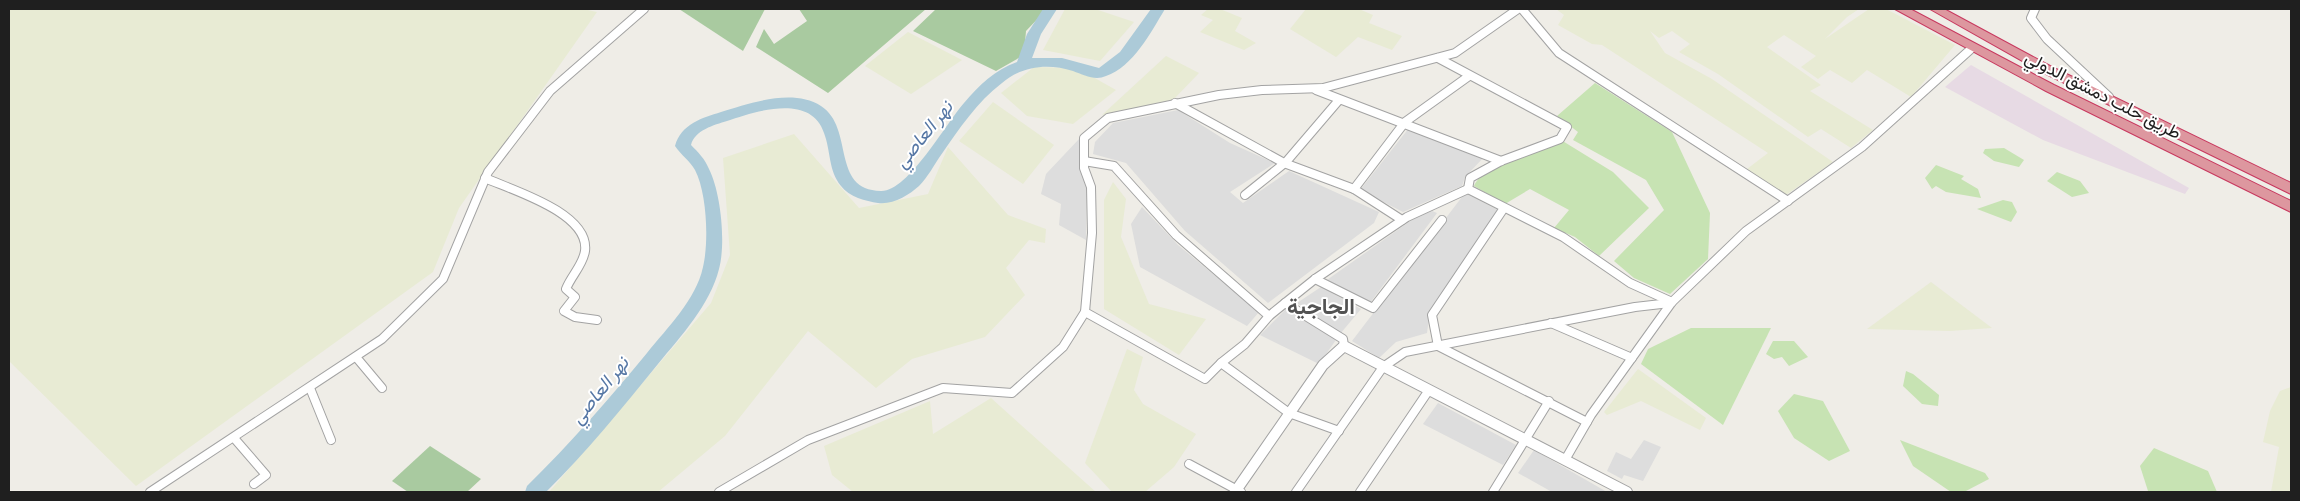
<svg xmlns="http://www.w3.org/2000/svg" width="2300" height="501" font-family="Commissioner,Vazirmatn,sans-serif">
<rect width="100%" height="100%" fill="#efede7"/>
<g fill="#ddd">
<path d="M1178 110 1230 143 1275 163 1230 192 1243 203 1289 171 1379 212 1374 223 1268 303 1185 231 1126 163 1093 154 1095 142 1113 123Z"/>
<path d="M1409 128 1484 157 1465 177 1462 186 1403 212 1360 190Z"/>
<path d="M1080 138 1081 172 1087 188 1086 240 1059 225 1061 204 1041 194 1046 174Z"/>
<path d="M1465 193 1498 210 1430 311 1427 333 1396 342 1379 358 1352 341Z"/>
<path d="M1142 207 1178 245 1259 312 1247 326 1140 267 1131 224Z"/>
<path d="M1432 211 1437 213 1370 303 1324 282 1416 217Z"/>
<path d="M1321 287 1361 309 1340 334 1297 303Z"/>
<path d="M1286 309 1336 340 1319 364 1260 335Z"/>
<path d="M1438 403 1516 445 1503 465 1423 424Z"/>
<path d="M1644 440 1661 447 1643 481 1624 475 1622 479 1607 471 1616 452 1631 459Z"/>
<path d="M1534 450 1607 492H1552L1518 473Z"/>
</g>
<path fill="#e7dae4" d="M1971 65 2189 188 2185 194 2043 140 1945 87Z"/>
<g fill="#e8ebd4">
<path d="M9 9H583L597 12 459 208 433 272 136 486 9 361Z"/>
<path d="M1065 9H1095L1134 22 1100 61 1043 50Z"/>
<path d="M1208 9H1220L1242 18 1235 31 1256 43 1244 50 1200 32 1213 20 1201 15Z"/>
<path d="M1306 9H1359L1373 15 1369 23 1402 36 1392 50 1358 37 1336 57 1290 29Z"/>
<path d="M1556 9H1859L1847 17 1825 39 1869 9H1886L1955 45 1911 97 1867 70 1852 83 1830 70 1818 79 1801 67 1816 56 1784 35 1767 47 1821 85 1810 91 1873 130 1851 148 1821 129 1808 137 1718 74 1679 52 1690 44 1672 31 1659 38 1650 31 1665 53 1712 79 1833 162 1786 195 1747 169 1768 153 1602 45 1592 44 1558 25 1564 15Z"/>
<path d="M908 32 962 60 911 94 865 66Z"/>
<path d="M1166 56 1199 73 1173 100 1102 115Z"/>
<path d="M1034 67 1077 68 1116 90 1073 124 1027 116 1001 93Z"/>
<path d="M993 102 1054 145 1023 184 959 141Z"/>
<path d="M794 134 859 208 928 194 948 147 1008 215 1046 229 1045 243 1029 240 1006 268 1025 295 985 337 912 359 876 388 808 331 725 436 658 492H549L711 303 730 255 723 158Z"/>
<path d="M1113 182 1126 199 1121 237 1149 304 1206 319 1179 355 1104 309V200Z"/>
<path d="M1931 282 1992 328 1950 331 1867 329Z"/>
<path d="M1127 349 1143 357 1134 390 1143 404 1196 434 1174 467 1145 492H1112L1085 463Z"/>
<path d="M1638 369 1706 418 1700 430 1641 401 1607 415 1604 412Z"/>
<path d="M2291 387V492H2271L2279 447 2263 442 2270 411 2280 391Z"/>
<path d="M991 398 1096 492H853L832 475 824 446 930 401 933 434Z"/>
</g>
<g fill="#c7e3b3">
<path d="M1595 83 1672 132 1710 213 1708 259 1670 294 1634 278 1614 261 1664 210 1646 180 1573 140 1578 132 1557 116Z"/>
<path d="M1561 140 1613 172 1649 208 1599 256 1575 237 1554 228 1569 210 1530 189 1505 204 1474 186C1481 166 1541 148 1561 140Z"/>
<path d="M2004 148 2024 160 2019 167 1994 161 1983 153 1985 149Z"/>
<path d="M1936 165 1964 176 1961 179 1978 189 1981 198 1946 192 1936 186 1932 189 1925 178Z"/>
<path d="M2057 172 2080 181 2089 193 2072 197 2047 181Z"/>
<path d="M2003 200 2012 202 2017 212 2011 222 1977 209Z"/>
<path d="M1691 328H1771L1723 425 1641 364 1648 349Z"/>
<path d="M1773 341H1794L1808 357 1789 366 1782 357 1774 359 1766 354Z"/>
<path d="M1906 371 1913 374 1939 395 1938 406 1922 404 1903 386Z"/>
<path d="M1794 394 1823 401 1850 451 1829 461 1794 438 1778 411Z"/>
<path d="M1900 440 1985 473 1989 479 1964 492H1951L1913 466Z"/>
<path d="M2154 448 2208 471 2217 492 2148 491 2140 466Z"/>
</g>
<g fill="#a9caa0">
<path d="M679 9H765L743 51Z"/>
<path d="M799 9H926L828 93 756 47 764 29 774 44 807 21Z"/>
<path d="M936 9H1047L1026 31 1024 55 996 71 913 31Z"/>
<path d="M430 446 481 479 467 492H408L392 481Z"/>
</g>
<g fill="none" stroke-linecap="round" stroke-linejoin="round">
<path fill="#accad8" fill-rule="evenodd" d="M1043 9H1057L1041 34 1032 58H1062L1099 68 1120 52 1151 9H1165C1151 32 1133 67 1106 76 1095 81 1084 75 1073 71 1048 63 1022 66 1002 83 977 102 959 129 941 155 934 165 928 177 919 186 909 195 893 205 878 203 866 201 849 197 841 186 828 170 831 151 824 133 811 93 756 111 727 121 714 125 695 130 691 145 698 152 705 159 709 169 721 193 726 243 719 269 710 305 681 336 658 364 622 408 587 452 546 492H525L527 486C570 444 609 399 647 353 667 328 696 300 703 267 709 242 707 193 695 170 690 161 681 155 675 146 681 124 702 118 721 112 750 103 793 88 821 106 855 128 830 190 881 191 908 192 946 123 964 103 979 85 995 70 1017 62L1027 34Z"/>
<g stroke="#a3a3a3" stroke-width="10">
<g id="minor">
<path d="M1522 9 1559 53 1788 201"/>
<path d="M2035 9 2031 18 2047 39 2109 97"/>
<path d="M1438 58 1567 127 1560 139 1501 161 1470 178 1468 189 1563 237 1630 283 1672 302"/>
<path d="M1316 90 1501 161"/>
<path d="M1175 103 1284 163 1354 189"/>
<path d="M1084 161 1114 166 1176 235 1269 316"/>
<path d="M485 178C512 190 590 213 585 251 583 265 571 276 566 289L575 297 564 311 575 317 597 320"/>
<path d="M1245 195 1286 162 1339 100"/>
<path d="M1504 208 1432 315 1438 346 1587 422"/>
<path d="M1402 220 1354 189 1405 122 1469 76"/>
<path d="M1315 279 1373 308 1442 220"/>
<path d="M1551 323 1632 358"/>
<path d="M1344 346 1343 339 1285 303 1315 279 1407 217 1468 189"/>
<path d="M356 357 382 388"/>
<path d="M1221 363 1245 344 1269 316 1285 303"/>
<path d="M310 388 331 440"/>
<path d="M1339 431 1289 413 1221 363 1205 379 1085 312 1092 233 1091 187 1084 168V138L1108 118 1219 95 1262 90 1323 88 1455 53 1518 9"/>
<path d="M234 438 266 475 254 484"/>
<path d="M1565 460 1591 415 1672 302 1746 231 1862 147 1972 48"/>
<path d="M1189 464 1241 492"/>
<path d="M150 492 382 339 443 279 488 172 550 91 644 9"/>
<path d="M719 492 808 440 943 388 1012 393 1063 347 1085 312"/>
<path d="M1296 492 1383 367 1405 352 1635 307 1670 303"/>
<path d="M1360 492 1429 390"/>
<path d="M1493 492 1549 401"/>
</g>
</g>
<g stroke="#a3a3a3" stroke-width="12">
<path id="tertiary" d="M1235 492 1323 365 1344 346 1627 492"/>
</g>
<g stroke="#c8395f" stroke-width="2">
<g id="motorway">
<path d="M1895 9H1910L2054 85 2291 201V212L2046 91Z"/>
<path d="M1930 9H1944L2050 66 2291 183V194L2042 72Z"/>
</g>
</g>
<use href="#minor" stroke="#fff" stroke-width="8"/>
<use href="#tertiary" stroke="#fff" stroke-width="10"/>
<use href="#motorway" fill="#dd979f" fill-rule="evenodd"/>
</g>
<g text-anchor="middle" stroke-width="4" stroke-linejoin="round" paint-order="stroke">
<g font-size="18" fill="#1f1f1f" stroke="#fff">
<text transform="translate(2103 95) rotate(27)" y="6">طريق حلب دمشق الدولي</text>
</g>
<g font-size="19" font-style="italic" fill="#5677a5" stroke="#fff">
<text transform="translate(923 134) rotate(-51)" y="7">نهر العاصي</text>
<text transform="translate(599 390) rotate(-51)" y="7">نهر العاصي</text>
</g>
<g font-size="22" font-weight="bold" fill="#525252" stroke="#fff">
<text x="1321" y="314">الجاجية</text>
</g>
</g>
<rect width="2300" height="501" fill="none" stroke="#1f1f1f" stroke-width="20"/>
</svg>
